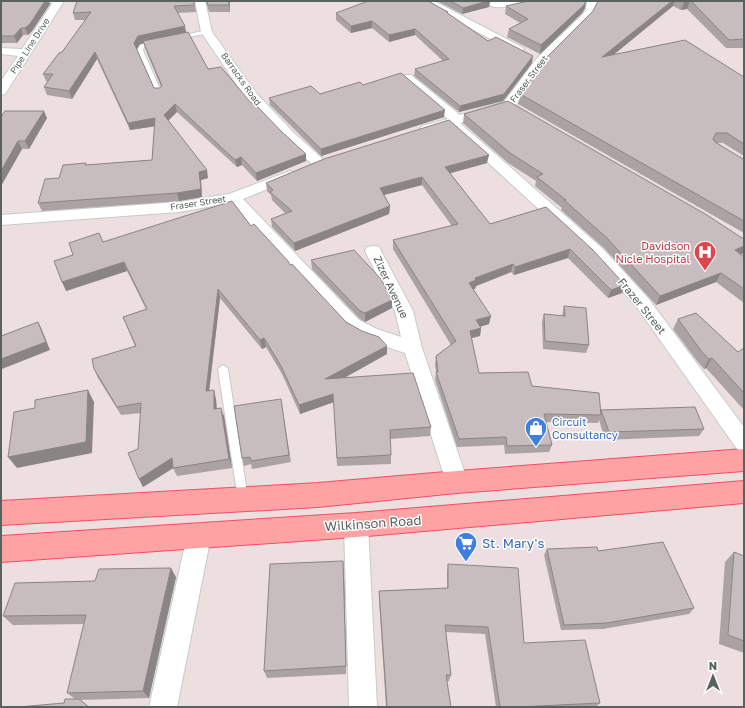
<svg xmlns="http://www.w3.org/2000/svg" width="745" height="708" font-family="'Golos Text',sans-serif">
<rect width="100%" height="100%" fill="#eddfe0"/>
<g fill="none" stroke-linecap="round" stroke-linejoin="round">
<g stroke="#c3ccca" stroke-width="2">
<g id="lane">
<path d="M28 1H60V2L58 3 30 2Z"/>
<path d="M207 30 209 31V33L179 39 176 37Z"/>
<path d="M156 40 158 41V43L144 47 143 50 162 94 159 96 156 94 137 50 140 45Z"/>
<path d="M223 365 226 367 228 369 248 499 247 502 243 504 239 502 238 499 218 369 220 367Z"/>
</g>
</g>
<g stroke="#c3ccca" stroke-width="2">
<g id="street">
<path d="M54 1H64L7 91 5 94 1 95V81L18 56 1 54V48L22 49Z"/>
<path d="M195 1H205L212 32 257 94 294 133 324 160 326 163 324 166 319 167 314 166 284 139 247 100 201 32Z"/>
<path d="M421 1H434L522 47 524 49 522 51H514L422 3Z"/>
<path d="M484 1H526L525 3C512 6 493 12 484 1Z"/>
<path d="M587 1H597L596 9 592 16 545 64 514 108 460 123 603 249 648 298 744 427V452L737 449 636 306 591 257 449 127 427 133 422 132 420 129 422 126 448 119 401 78 403 75H411L460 115 504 102 537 58 583 14 586 9Z"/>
<path d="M290 171 295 172 297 175 295 178 243 199 359 320 377 329 401 337 395 311 365 251 367 247 373 246 379 247 413 311 422 348 468 482 465 489 457 492 449 489 446 482 405 353 363 339 347 330 230 203 179 212 1 225V215L179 202 229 194Z"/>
<path d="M356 514 364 517 368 525 377 707H349L344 525 348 517Z"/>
<path d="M199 525 207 528 211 536 177 707H149L187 536 191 528Z"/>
</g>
</g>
<g stroke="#f94b65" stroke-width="2">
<g id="primary">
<path d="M744 449V471L457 493 318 507 1 525V501L318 483 457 471Z"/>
<path d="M744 481V503L356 537 1 562V536L356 513Z"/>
</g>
</g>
<use href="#lane" fill="#fff" fill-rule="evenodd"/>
<use href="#street" fill="#fff" fill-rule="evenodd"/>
<use href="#primary" fill="#ffa2a4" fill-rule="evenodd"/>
</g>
<g fill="#aba2a3" fill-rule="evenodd">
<path d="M1 1 50 4 32 31 28 35H23L17 43H1Z"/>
<path d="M194 1 196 12 178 13 186 32 208 69 251 103 306 161 257 181 242 165 237 167 177 112 168 120 208 178 201 180 202 197 179 201 42 211 38 203 59 178 87 165 152 160 155 126 130 130 97 59 72 99 47 95 44 87 48 82 46 81 43 74 62 52 86 20H75L73 13ZM144 43 145 48 161 87 160 88H154L136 49 140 44Z"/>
<path d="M206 1H230V12H209Z"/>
<path d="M437 1H490L489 7 462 14Z"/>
<path d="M598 1H744V48H726L687 9 681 10 673 6 613 55 744 77V156L723 143H716L743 159H744V233L518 104 520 94 593 11Z"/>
<path d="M506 6 585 8 582 13 540 54 507 37 509 29 520 23 505 14Z"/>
<path d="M336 13 448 14 488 41 532 63 503 101 459 112 414 76 415 69 443 61 415 35 389 42 372 28 351 33 336 20Z"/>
<path d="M363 85 444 117 321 156 270 105 269 98 320 94Z"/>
<path d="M464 114 742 238 741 255 744 257V303L716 282 656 305 604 248 561 210 562 208 535 186 536 181 508 163 463 123Z"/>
<path d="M1 117 47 118 29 149H22L1 186Z"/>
<path d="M487 163 450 173 490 224 546 207 625 285 622 293 608 298 568 258 514 275 511 272 476 286 475 289H473L489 324 480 327 481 328 480 336 471 338 479 373 532 386 601 410 704 429 699 436 605 440 599 420 598 423 546 422 552 445 549 452 505 454 504 445 457 447 435 380 436 372 435 365 436 356 451 345 393 249V240L452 226 422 185 384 195 390 206 389 214 295 251 272 227 271 219 286 214 272 200 271 195 267 191 266 183Z"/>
<path d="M251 226 346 322 387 346V354L344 378 431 427 430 436 390 439 391 455V464L337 466 334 402 300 414 282 374 266 347 262 349 220 298 209 391 216 399 217 409 224 416 232 468 177 476 173 468 143 487 139 479 138 449 141 413 121 415 98 378 94 369 135 346 123 317 146 309 127 271 66 291 73 255 103 242Z"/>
<path d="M311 260 392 300V308L365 322 360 319 312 269Z"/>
<path d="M564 306 589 345 586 353 543 349 542 322 544 314 562 316Z"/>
<path d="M678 319 738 352 744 348V410L706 368 704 369 697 361 673 329Z"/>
<path d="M281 399 291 462 252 469 251 464 244 466 242 458Z"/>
<path d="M547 549 598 551 694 608 689 614 603 629 561 630 544 555Z"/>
<path d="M734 552 744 556V653L719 644 725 562Z"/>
<path d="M448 564 524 643 600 703 596 707H496L485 634 446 632 451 675 449 681H447L451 707H386L379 599V591L447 588V572Z"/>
<path d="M344 571 346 674 267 678 264 671Z"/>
<path d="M176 577 149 698 79 700 64 703 75 699 67 693 84 624 13 625 3 616 95 581Z"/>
</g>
<g fill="#8b8485">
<path d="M45 1H49L50 4 32 31 28 35 25 28Z"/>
<path d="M229 1H230V12L229 5Z"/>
<path d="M488 1H490L489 7 462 14 463 8Z"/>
<path d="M586 1 585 8 582 13 540 54 541 45Z"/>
<path d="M672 1H675L673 6 600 66 602 57Z"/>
<path d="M686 1H690L687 9 681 10 684 2Z"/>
<path d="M372 21V28L351 33V26Z"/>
<path d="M185 26 186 33 140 44 136 51 134 43 138 36Z"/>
<path d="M21 28 23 35 17 43 14 36Z"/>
<path d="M415 29V35L389 42V35Z"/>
<path d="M95 52 97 59 72 99 69 91Z"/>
<path d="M533 56 532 63 503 101 459 112 460 106Z"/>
<path d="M175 104 177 112 166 123 164 115Z"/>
<path d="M445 110 444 117 321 156V149Z"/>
<path d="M44 111 47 118 29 149 25 141Z"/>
<path d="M155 118 157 126 130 130 128 123Z"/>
<path d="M18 141 22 149 1 186V171Z"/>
<path d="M306 154V161L257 181 256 173Z"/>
<path d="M489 155 487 163 444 175 445 167Z"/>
<path d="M241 157 242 165 237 167 235 160Z"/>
<path d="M207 170 208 178 201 180 202 197 179 201 177 193 199 172Z"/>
<path d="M422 177V185L380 196V188Z"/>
<path d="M390 206 389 214 295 251 294 243Z"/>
<path d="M744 246V253L730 260 735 250Z"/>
<path d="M570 249 568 258 514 275 515 267Z"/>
<path d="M124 262 127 271 66 291 62 282Z"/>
<path d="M513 264 511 272 476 286 475 289 468 291 469 283 475 278Z"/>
<path d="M721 273 716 282 656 305 660 296Z"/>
<path d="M625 285 622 293 608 298 611 290Z"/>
<path d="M218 289 220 298 208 400 206 391Z"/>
<path d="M392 300V308L365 322V313Z"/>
<path d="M491 316 489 324 475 328 476 320Z"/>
<path d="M38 322 42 330 50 350 2 369 1 368V359Z"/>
<path d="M481 328 480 336 468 339 470 331Z"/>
<path d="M264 338 266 347 262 349 260 340Z"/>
<path d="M387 346V354L326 388 325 379Z"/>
<path d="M712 358 706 368 704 369 709 359Z"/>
<path d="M88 390 94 402 92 453 17 468 8 457Z"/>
<path d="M214 390 216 399 217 417 214 409Z"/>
<path d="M333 394 334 402 300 414 299 405Z"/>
<path d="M221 408 224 416 232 468 229 459Z"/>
<path d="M172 458 175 467 143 487 139 479Z"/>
<path d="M343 561 344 571 346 674V666Z"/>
<path d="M171 568 176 577 149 698 143 691Z"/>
</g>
<g fill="#c7bcbe" stroke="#8b8485">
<path d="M1 1H45L30 24 25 28H21L14 36H1Z"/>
<path d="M77 1H194V5L174 6 185 26 138 36 134 43 154 88H160L162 86 143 41 188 32 208 69 221 67 251 103 253 102 282 132 306 154 256 173 241 157 235 160 175 104 164 115 207 170 199 172 201 189 177 193 38 203 45 179 59 178 63 165 86 163 85 165 152 160 155 118 128 123 95 52 69 91 44 87 53 74H43L59 53 62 52 91 12 73 13Z"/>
<path d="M207 1H229V5H208Z"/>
<path d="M368 1H428L448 12H446L488 41 496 37 533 56 504 94 460 106 415 69 449 59 415 29 389 35 372 21 351 26 336 13Z"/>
<path d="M450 1H488L463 8Z"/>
<path d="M528 1H586L584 5 541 45 509 29 528 19 506 6Z"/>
<path d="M598 1H672L602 57 685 40 744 77V144L727 133H716L713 139 715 142 743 159H744V221L520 94 548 56 593 11Z"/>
<path d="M691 1H744V39L729 40Z"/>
<path d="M401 73 445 110 321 149 269 98 311 86 320 94 360 82 363 85Z"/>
<path d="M508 101 707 215 742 238H744V246L735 250 744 257V289L721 273 660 296 607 238 564 200H566L537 177 543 174 510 153 464 114Z"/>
<path d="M5 111H44L25 141H18L1 171V117Z"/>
<path d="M449 120 489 155 445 167 490 224 546 207 593 250 625 285 611 290 570 249 515 267 513 264 475 278 476 280 469 283 491 316 476 320 481 328 470 331 479 373 528 372 532 386 599 393 601 415 544 414 552 445 507 446 506 437 459 439 436 372H438L436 356 456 341 393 240 458 224 422 177 380 188 390 206 294 243 271 219 292 211 270 192 273 190 266 183 324 159Z"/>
<path d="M232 201 251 226 254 224 288 261 290 265 292 264 346 322 362 331 379 337 387 346 325 379 413 373 431 427 390 430 391 455 337 458 333 394 299 405 281 366 264 338 260 340 218 289 206 391 214 390V409L221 408 229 459 173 468 172 458 139 479 128 453 138 449 141 403 117 407 94 369 92 359 136 346 123 317 147 309 124 262 62 282 54 261 73 255 69 243 99 233 103 242Z"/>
<path d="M354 250 381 279 392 300 365 313 360 311 311 260Z"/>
<path d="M564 306 586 308 589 345 545 341 544 314 565 316Z"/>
<path d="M696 313 738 352 744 348V393L712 358 709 359 702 352 678 319Z"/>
<path d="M38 322 46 342 1 359V336Z"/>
<path d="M88 390 86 442 8 457 14 412 35 408V400Z"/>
<path d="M281 399 289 455 251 461 250 457 242 458 234 406Z"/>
<path d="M695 407 704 429 609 432 601 410Z"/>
<path d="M663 542 694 608 607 623 564 625 547 549 597 547 598 551Z"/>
<path d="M734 552 744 556V641L728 635Z"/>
<path d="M343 561 346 666 264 671 270 564Z"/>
<path d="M448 564 518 568 524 643 585 640 600 703 518 707H500L488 627 445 625 451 675H446L451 707H387L379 591 448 588Z"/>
<path d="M171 568 143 691 67 693 86 615 3 616 15 583 95 581 99 569Z"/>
<path d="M65 699H79L89 707H18L64 703Z"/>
</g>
<defs>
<g id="hospital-pin" transform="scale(1.15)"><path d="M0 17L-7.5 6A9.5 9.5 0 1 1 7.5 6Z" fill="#e0444e" stroke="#fff"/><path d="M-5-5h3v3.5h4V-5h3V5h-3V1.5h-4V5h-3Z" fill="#fff"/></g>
<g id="shop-pin" transform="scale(1.15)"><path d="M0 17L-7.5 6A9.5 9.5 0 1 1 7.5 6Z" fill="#3f7fe0" stroke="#fff"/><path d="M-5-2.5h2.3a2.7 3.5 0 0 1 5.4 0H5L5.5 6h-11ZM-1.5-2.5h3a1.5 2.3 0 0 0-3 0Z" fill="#fff"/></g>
<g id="supermarket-pin" transform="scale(1.15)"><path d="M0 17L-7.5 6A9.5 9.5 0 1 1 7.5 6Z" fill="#3f7fe0" stroke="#fff"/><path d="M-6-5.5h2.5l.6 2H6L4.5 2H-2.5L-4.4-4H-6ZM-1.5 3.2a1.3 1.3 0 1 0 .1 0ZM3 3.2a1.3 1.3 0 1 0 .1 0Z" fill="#fff"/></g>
</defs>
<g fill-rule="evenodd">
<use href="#hospital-pin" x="705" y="252"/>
<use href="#shop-pin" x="536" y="428"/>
<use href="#supermarket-pin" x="466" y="543"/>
</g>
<g text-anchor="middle" stroke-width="3" stroke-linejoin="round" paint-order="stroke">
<g font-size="9" fill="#58625f" stroke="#fff">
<text transform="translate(30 46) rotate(-57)" y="3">Pipe Line Drive</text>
<text transform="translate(241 79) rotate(55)" y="3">Barracks Road</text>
<text transform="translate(529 79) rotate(-53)" y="3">Fraser Street</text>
<text transform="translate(198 203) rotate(-9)" y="3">Fraser Street</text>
</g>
<g font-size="11" fill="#be3a42" stroke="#fff" text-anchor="end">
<text x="690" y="250">Davidson<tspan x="690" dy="13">Nicle Hospital</tspan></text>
</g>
<g font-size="11" fill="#58625f" stroke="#fff">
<text transform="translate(391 287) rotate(65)" y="4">Zizer Avenue</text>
<text transform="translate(642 306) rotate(51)" y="4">Frazer Street</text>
</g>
<g font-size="11" fill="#366cbe" stroke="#fff" text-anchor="start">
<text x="552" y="426">Circuit<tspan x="552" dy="13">Consultancy</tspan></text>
</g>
<g font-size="13" fill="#58625f" stroke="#fff">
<text transform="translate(373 523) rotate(-4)" y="5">Wilkinson Road</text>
</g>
<g font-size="13" fill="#366cbe" stroke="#fff" text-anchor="start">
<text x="482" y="548">St. Mary's</text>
</g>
</g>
<rect width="745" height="708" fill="none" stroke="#58625f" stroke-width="4"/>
<g transform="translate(713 676)" stroke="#ffffff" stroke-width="3" paint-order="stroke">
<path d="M0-3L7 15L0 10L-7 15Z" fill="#58625f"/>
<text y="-6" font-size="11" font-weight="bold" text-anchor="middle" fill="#58625f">N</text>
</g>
</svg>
